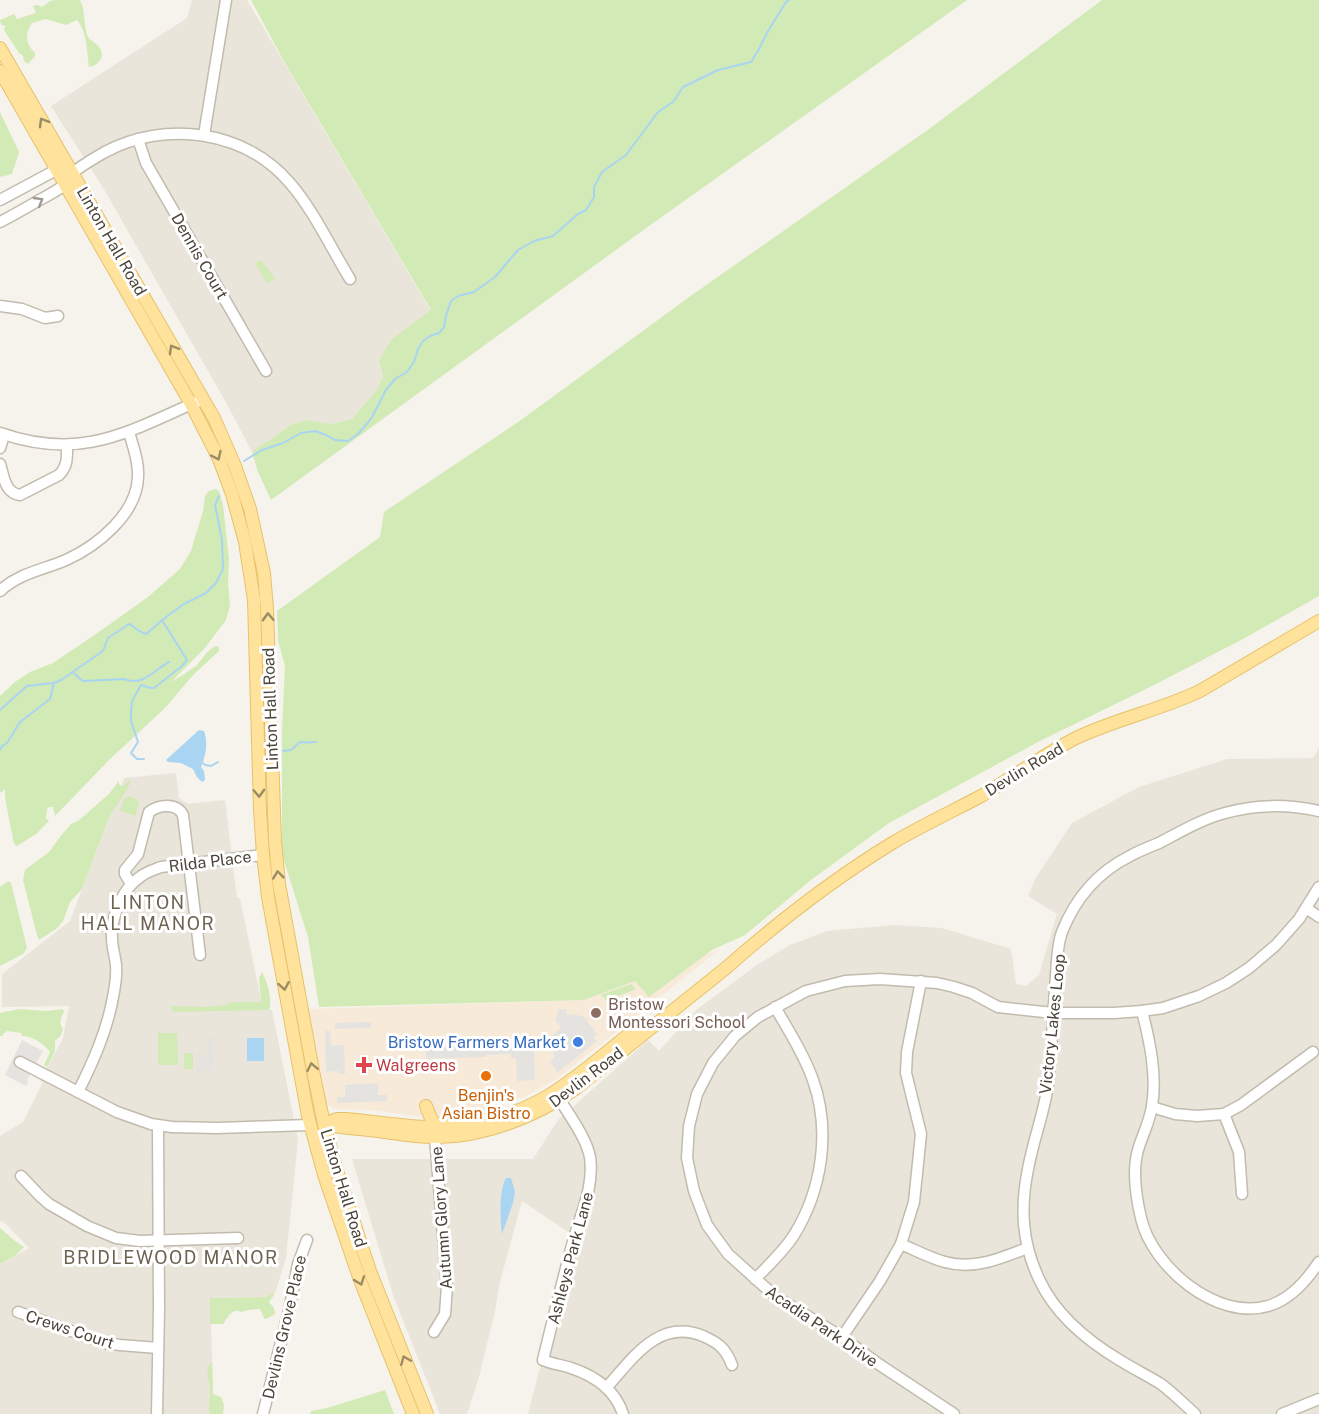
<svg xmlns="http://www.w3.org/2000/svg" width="1319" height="1414" font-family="'Public Sans',sans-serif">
<rect width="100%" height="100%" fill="#f6f3ec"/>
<g fill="#eae5da">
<path d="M192 0H247L431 311 379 360 383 376 376 391 352 419 331 424 306 420 292 424 252 452 228 406 102 186 51 106 187 18Z"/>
<path d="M1319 748V1414H528L574 1236 522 1201 500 1282 495 1311 479 1377 467 1414H440L393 1295 352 1159H533L558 1120 648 1040 659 1051 696 1010 758 964 790 945 827 931 894 925 942 928 1011 949 1016 984 1026 986 1039 975 1057 914 1028 896 1035 879 1072 823 1139 787 1227 759 1313 758Z"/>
<path d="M176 773 179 798 188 804 225 800 237 898H240L263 1009 272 1010 298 1140 286 1258 276 1291 266 1297 210 1298 214 1414H0V1264L29 1248 4 1222 0 1221V1136L23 1122 43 1082 40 1081 63 1038 69 1006 2 1007V974L70 921 124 778Z"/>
</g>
<path fill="#f7ead8" d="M720 949 558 1078 526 1096 500 1106 477 1112 437 1117 415 1116 370 1110 333 1109 327 1104 309 1009 584 1000Z"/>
<g fill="#d2eab5">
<path d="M55 0H80C86 11 83 25 88 37 91 41 96 43 99 47 106 56 99 65 89 67 87 52 87 31 77 20L66 25 46 19 32 23C25 33 25 44 35 53V56L28 64 24 61 23 56 19 53 4 30 5 27 4 25H1L0 20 14 14 17 19 36 13 33 6 37 5 42 7 50 1Z"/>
<path d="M251 0H967L656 221 271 500 258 472 252 452 292 424 306 420 331 424 352 419 376 391 383 376 379 360 392 339 431 310 282 58Z"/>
<path d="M1102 0H1319V596L1243 639 1154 685 1038 742 889 823 811 880 745 935 712 950 649 997 635 981 584 1000 319 1007 308 937 282 854V730L285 666 278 640 277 611 380 537 384 512 521 420 692 295 929 129Z"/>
<path d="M0 112 19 152 12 174 0 177Z"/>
<path d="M261 260 275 278 267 284 255 263Z"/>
<path d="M215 489 219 491 223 505 229 559 228 583 230 606 226 620 205 648 171 682C179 677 188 672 196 666 203 659 207 649 216 646L219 647V651L193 675 165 708 110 759 55 816 53 807H49L47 809 46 818 49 821 36 834 17 846 14 844 5 798V789L0 793V696L15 682 30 672 53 663 96 634 148 597 180 569 191 551 203 511 205 496 209 491Z"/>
<path d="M131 779 128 788 110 815 82 889 70 902 63 921 56 929 39 940 37 935 23 880 25 870 49 852 60 837 71 824 78 821 109 794 119 781V784L122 787Z"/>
<path d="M128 796 135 798 139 804 135 816 120 811 124 799Z"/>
<path d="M8 881 11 883 27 948 23 954 0 966V887Z"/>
<path d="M262 972C268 983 271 996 270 1008L268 1010 175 1012 172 1010 171 1007 172 1006 205 1007 226 1005 231 1002H261L259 978Z"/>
<path d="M631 984 636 989 613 998V999L608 1002 601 995Z"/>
<path d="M19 1009 46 1011 63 1009 64 1012C61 1018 58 1023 63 1029L61 1035 55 1041V1051L47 1067 44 1065 50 1052C44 1044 33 1036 22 1036L21 1033 7 1031 3 1034V1036H0V1013Z"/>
<path d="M158 1033H177L178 1065H158Z"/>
<rect x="184" y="1053" width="9" height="16"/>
<path d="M0 1228 15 1241 24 1247 16 1255 0 1264Z"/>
<path d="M274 1292V1295L269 1302 274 1308 275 1314 266 1319 264 1318 260 1309 248 1310 241 1312C232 1307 228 1317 223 1324H210V1298L266 1297Z"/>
<path d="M212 1361 213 1394 221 1397 224 1405 223 1414H210L209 1410 210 1388 207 1369Z"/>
<path d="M385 1390 394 1414H310L311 1411 327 1408Z"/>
</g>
<g fill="#e5e3e0">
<path d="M558 1009H566L567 1014 577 1015 584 1017 597 1034 593 1037 597 1041 557 1073 550 1061 555 1057 553 1053 554 1051 547 1039 551 1037 560 1029 559 1023H556V1017L558 1014Z"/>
<path d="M371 1022V1028L335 1029V1023Z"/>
<path d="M325 1031H330L331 1046 344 1045 345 1074H339V1071L326 1072Z"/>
<path d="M208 1037H213L214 1070H202V1072H196V1055H208Z"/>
<path d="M22 1040 43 1051 27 1080 28 1082 26 1086 5 1075Z"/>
<path d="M521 1043V1051H534L535 1080 517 1081 516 1058H511L510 1054 486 1055V1057L426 1059V1048L492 1046V1044Z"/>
<path d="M378 1083V1095H387V1101L337 1103V1097H345V1085Z"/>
</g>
<g fill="#a9d4f2">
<path d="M199 730 204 731C208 743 206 755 201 767L204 771 205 780 202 782 197 777 193 769 181 763 168 762 166 760Z"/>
<rect x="247" y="1038" width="17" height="23"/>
<path d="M506 1178H511L515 1192 513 1203 502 1234C500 1220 499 1190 506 1178Z"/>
</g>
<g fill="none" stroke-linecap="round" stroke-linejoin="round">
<g stroke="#a9d4f2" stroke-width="2">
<path d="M244 461 262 450 283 443 301 433 315 431 326 435 335 440 348 441 358 434 371 419 386 390 395 379 407 372 414 362 418 349 423 341 430 336 439 333 444 327 446 315 451 301 458 296 474 292 495 277 518 250 534 241 553 236 578 214 586 210 594 197V187L602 172 626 155 658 112 673 102 683 87 718 70 751 62 759 49 768 31 786 2 789 0"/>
<path d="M73 672 79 678 83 681 124 679C143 687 154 670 169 662"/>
<path d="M141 685 151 688H154L182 666 187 660 162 620"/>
<path d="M141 685 132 701 131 712V721L138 742 131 753 137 759H144"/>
<path d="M0 710 27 686 54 683 61 680 103 651 108 638 129 624C135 627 139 632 146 634L166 617 184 604 206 593 216 583 223 569 222 540 215 505 219 496"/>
<path d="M0 750 2 746 7 743 20 722 50 699 54 683"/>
<path d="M283 751 291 750 300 742C306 743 310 742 316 742"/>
<path d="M203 763 205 765 211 766 218 762"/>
</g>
<g stroke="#c2bbae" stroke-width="13">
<g id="minor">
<path d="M204 135 226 0"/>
<path d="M138 139 146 163 266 371"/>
<path d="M0 200 56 170 63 171"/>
<path d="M0 222C12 216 24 209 36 202 45 197 55 192 63 186 67 183 68 178 71 175 76 169 98 156 105 152 165 120 244 130 289 182 313 209 331 248 350 279"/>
<path d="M0 306 22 309 45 318 58 316"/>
<path d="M0 433C83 462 129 431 203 399"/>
<path d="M0 448 4 435"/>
<path d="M0 464C4 477 5 493 20 495L59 475C68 466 67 457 67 445"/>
<path d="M0 591C19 573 43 570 66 560 97 546 137 514 138 477 139 461 133 447 129 432"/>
<path d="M131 884 125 874V870L138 854 149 812C160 804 177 803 183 815L200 955"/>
<path d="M1306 908 1319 917"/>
<path d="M1142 1011C1150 1042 1157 1075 1152 1106 1150 1121 1142 1136 1138 1150 1132 1171 1136 1197 1141 1218 1152 1267 1217 1321 1268 1306 1291 1299 1306 1281 1319 1262"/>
<path d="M20 1062 117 1112 151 1124 172 1127 216 1128 310 1125"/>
<path d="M78 1092C93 1062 107 1031 113 997 115 987 117 976 116 965 115 956 112 947 112 938 111 917 122 889 140 877 146 872 153 870 161 867L263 855"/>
<path d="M555 1092C566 1111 586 1136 590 1157 594 1186 582 1211 574 1238 563 1278 553 1319 543 1360 552 1364 562 1365 571 1368 595 1376 615 1389 623 1414"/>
<path d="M1152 1107 1175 1114 1197 1116 1224 1114 1241 1105 1313 1052"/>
<path d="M1224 1114 1239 1152 1242 1194"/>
<path d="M21 1176 40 1196 49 1204 87 1226 116 1238 140 1241 238 1238"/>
<path d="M901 1244C915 1250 930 1258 945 1262 973 1270 1000 1259 1027 1248"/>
<path d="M755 1279C769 1265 784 1251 794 1235 822 1190 831 1131 813 1080 804 1055 789 1031 775 1007"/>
<path d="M18 1312 105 1343 120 1345 158 1348"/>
<path d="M434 1332 445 1314 447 1286 435 1137"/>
<path d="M842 1337 880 1281 901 1244 914 1202 921 1134 906 1073 907 1052 921 981"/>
<path d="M607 1387C633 1358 659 1318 703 1336 719 1343 726 1349 732 1365"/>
<path d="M157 1414 159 1309 158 1126"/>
<path d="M263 1414 290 1306 298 1264 307 1240"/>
<path d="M954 1414 877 1363 842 1337 776 1297 728 1254 707 1225 694 1191 687 1158 689 1126 697 1094 713 1063 735 1036 758 1017 806 991 845 981 880 979 937 983 954 987 972 993 998 1007 1053 1013H1114L1142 1011 1163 1008 1199 996 1226 983 1249 968 1276 945 1299 919 1319 887"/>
<path d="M1195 1414C1184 1404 1173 1393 1161 1384 1148 1376 1134 1369 1121 1361 1089 1342 1055 1314 1039 1279 1022 1243 1020 1208 1028 1169 1033 1141 1044 1113 1048 1085 1052 1049 1053 1012 1056 976 1057 962 1057 945 1062 932 1075 899 1098 872 1130 856 1139 851 1149 847 1159 843 1180 832 1202 819 1225 813 1257 804 1287 804 1319 811"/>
<path d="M1282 1414 1319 1399"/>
</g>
</g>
<g stroke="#e6c16a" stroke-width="14">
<g id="major">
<path d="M0 48 214 418 235 466 250 509 264 573 267 609 275 841 279 884 314 1076 324 1124 336 1168 370 1271 427 1414"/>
<path d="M0 71 191 404 219 459 232 494 245 542 254 600 260 810 263 855 268 897 308 1116 324 1175 360 1280 413 1414"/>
<path d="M426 1106 432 1121 441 1126"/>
<path d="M324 1124C339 1128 353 1128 369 1130 390 1132 411 1137 433 1137 481 1138 536 1117 575 1089L726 968C778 922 835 878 894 842 923 825 953 811 983 795 1014 777 1044 754 1076 738 1116 719 1160 710 1200 691L1319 621"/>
<path d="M324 1124 337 1119H345C374 1121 403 1127 432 1127 470 1126 513 1117 546 1097 578 1078 607 1051 637 1028"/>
</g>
</g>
<use href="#minor" stroke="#fff" stroke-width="10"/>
<use href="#major" stroke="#ffe39c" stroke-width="12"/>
</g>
<defs><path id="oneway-chevron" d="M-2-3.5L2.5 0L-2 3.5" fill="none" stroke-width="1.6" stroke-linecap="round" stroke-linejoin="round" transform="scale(1.5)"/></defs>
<g stroke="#9c8c66">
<use href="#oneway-chevron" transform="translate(43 122) rotate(-120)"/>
<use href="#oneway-chevron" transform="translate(173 349) rotate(-120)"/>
<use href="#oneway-chevron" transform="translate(217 456) rotate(65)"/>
<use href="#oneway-chevron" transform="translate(268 617) rotate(-92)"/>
<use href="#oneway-chevron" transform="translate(259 793) rotate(88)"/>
<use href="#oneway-chevron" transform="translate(278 875) rotate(-96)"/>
<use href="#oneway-chevron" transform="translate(284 986) rotate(80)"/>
<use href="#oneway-chevron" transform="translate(312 1067) rotate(-101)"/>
<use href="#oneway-chevron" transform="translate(360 1281) rotate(70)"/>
<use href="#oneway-chevron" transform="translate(405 1360) rotate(-112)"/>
</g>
<use stroke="#9c9892" href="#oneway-chevron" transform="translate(39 201) rotate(-31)"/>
<circle fill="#8d6e63" stroke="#fff" stroke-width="2" cx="596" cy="1013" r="6"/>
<circle fill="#3f7fe0" stroke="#fff" stroke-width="2" cx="578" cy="1042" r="6"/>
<path fill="#e0444e" stroke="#fff" stroke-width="2" d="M361 1056h6v6h6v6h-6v6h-6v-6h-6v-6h6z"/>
<circle fill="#e8710a" stroke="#fff" stroke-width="2" cx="486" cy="1076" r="6"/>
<g text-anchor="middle" stroke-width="6" stroke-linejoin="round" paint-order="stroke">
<g font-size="16" fill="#4b4439" stroke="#fff">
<text transform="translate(112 241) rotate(60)" y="6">Linton Hall Road</text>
<text transform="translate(200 256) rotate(60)" y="6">Dennis Court</text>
<text transform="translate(270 709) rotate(-92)" y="6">Linton Hall Road</text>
<text transform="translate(1024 769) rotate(-31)" y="6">Devlin Road</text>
<text transform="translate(210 861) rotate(-7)" y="6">Rilda Place</text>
<text transform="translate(1052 1024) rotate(-84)" y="6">Victory Lakes Loop</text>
<text transform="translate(586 1077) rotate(-37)" y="6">Devlin Road</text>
<text transform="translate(344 1188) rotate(73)" y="6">Linton Hall Road</text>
<text transform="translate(441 1218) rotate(-94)" y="6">Autumn Glory Lane</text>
<text transform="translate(570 1258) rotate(-75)" y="6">Ashleys Park Lane</text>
<text transform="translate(822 1326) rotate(34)" y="6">Acadia Park Drive</text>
<text transform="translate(284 1327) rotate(-77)" y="6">Devlins Grove Place</text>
<text transform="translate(70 1329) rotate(18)" y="6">Crews Court</text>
</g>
<g font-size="16" fill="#785e54" stroke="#fff" text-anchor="start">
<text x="608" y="1010">Bristow<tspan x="608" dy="18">Montessori School</tspan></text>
</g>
<g font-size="16" fill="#366cbe" stroke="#fff" text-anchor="end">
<text x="566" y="1048">Bristow Farmers Market</text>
</g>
<g font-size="16" fill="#be3a42" stroke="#fff" text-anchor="start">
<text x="376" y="1071">Walgreens</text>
</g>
<g font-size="16" fill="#c56008" stroke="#fff">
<text x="486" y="1101">Benjin's<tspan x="486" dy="18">Asian Bistro</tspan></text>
</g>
<g font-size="18" letter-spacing="1.5" fill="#6e6250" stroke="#fff">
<text x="148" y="909">LINTON<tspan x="148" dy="21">HALL MANOR</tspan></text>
<text x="171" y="1264">BRIDLEWOOD MANOR</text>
</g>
</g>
</svg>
